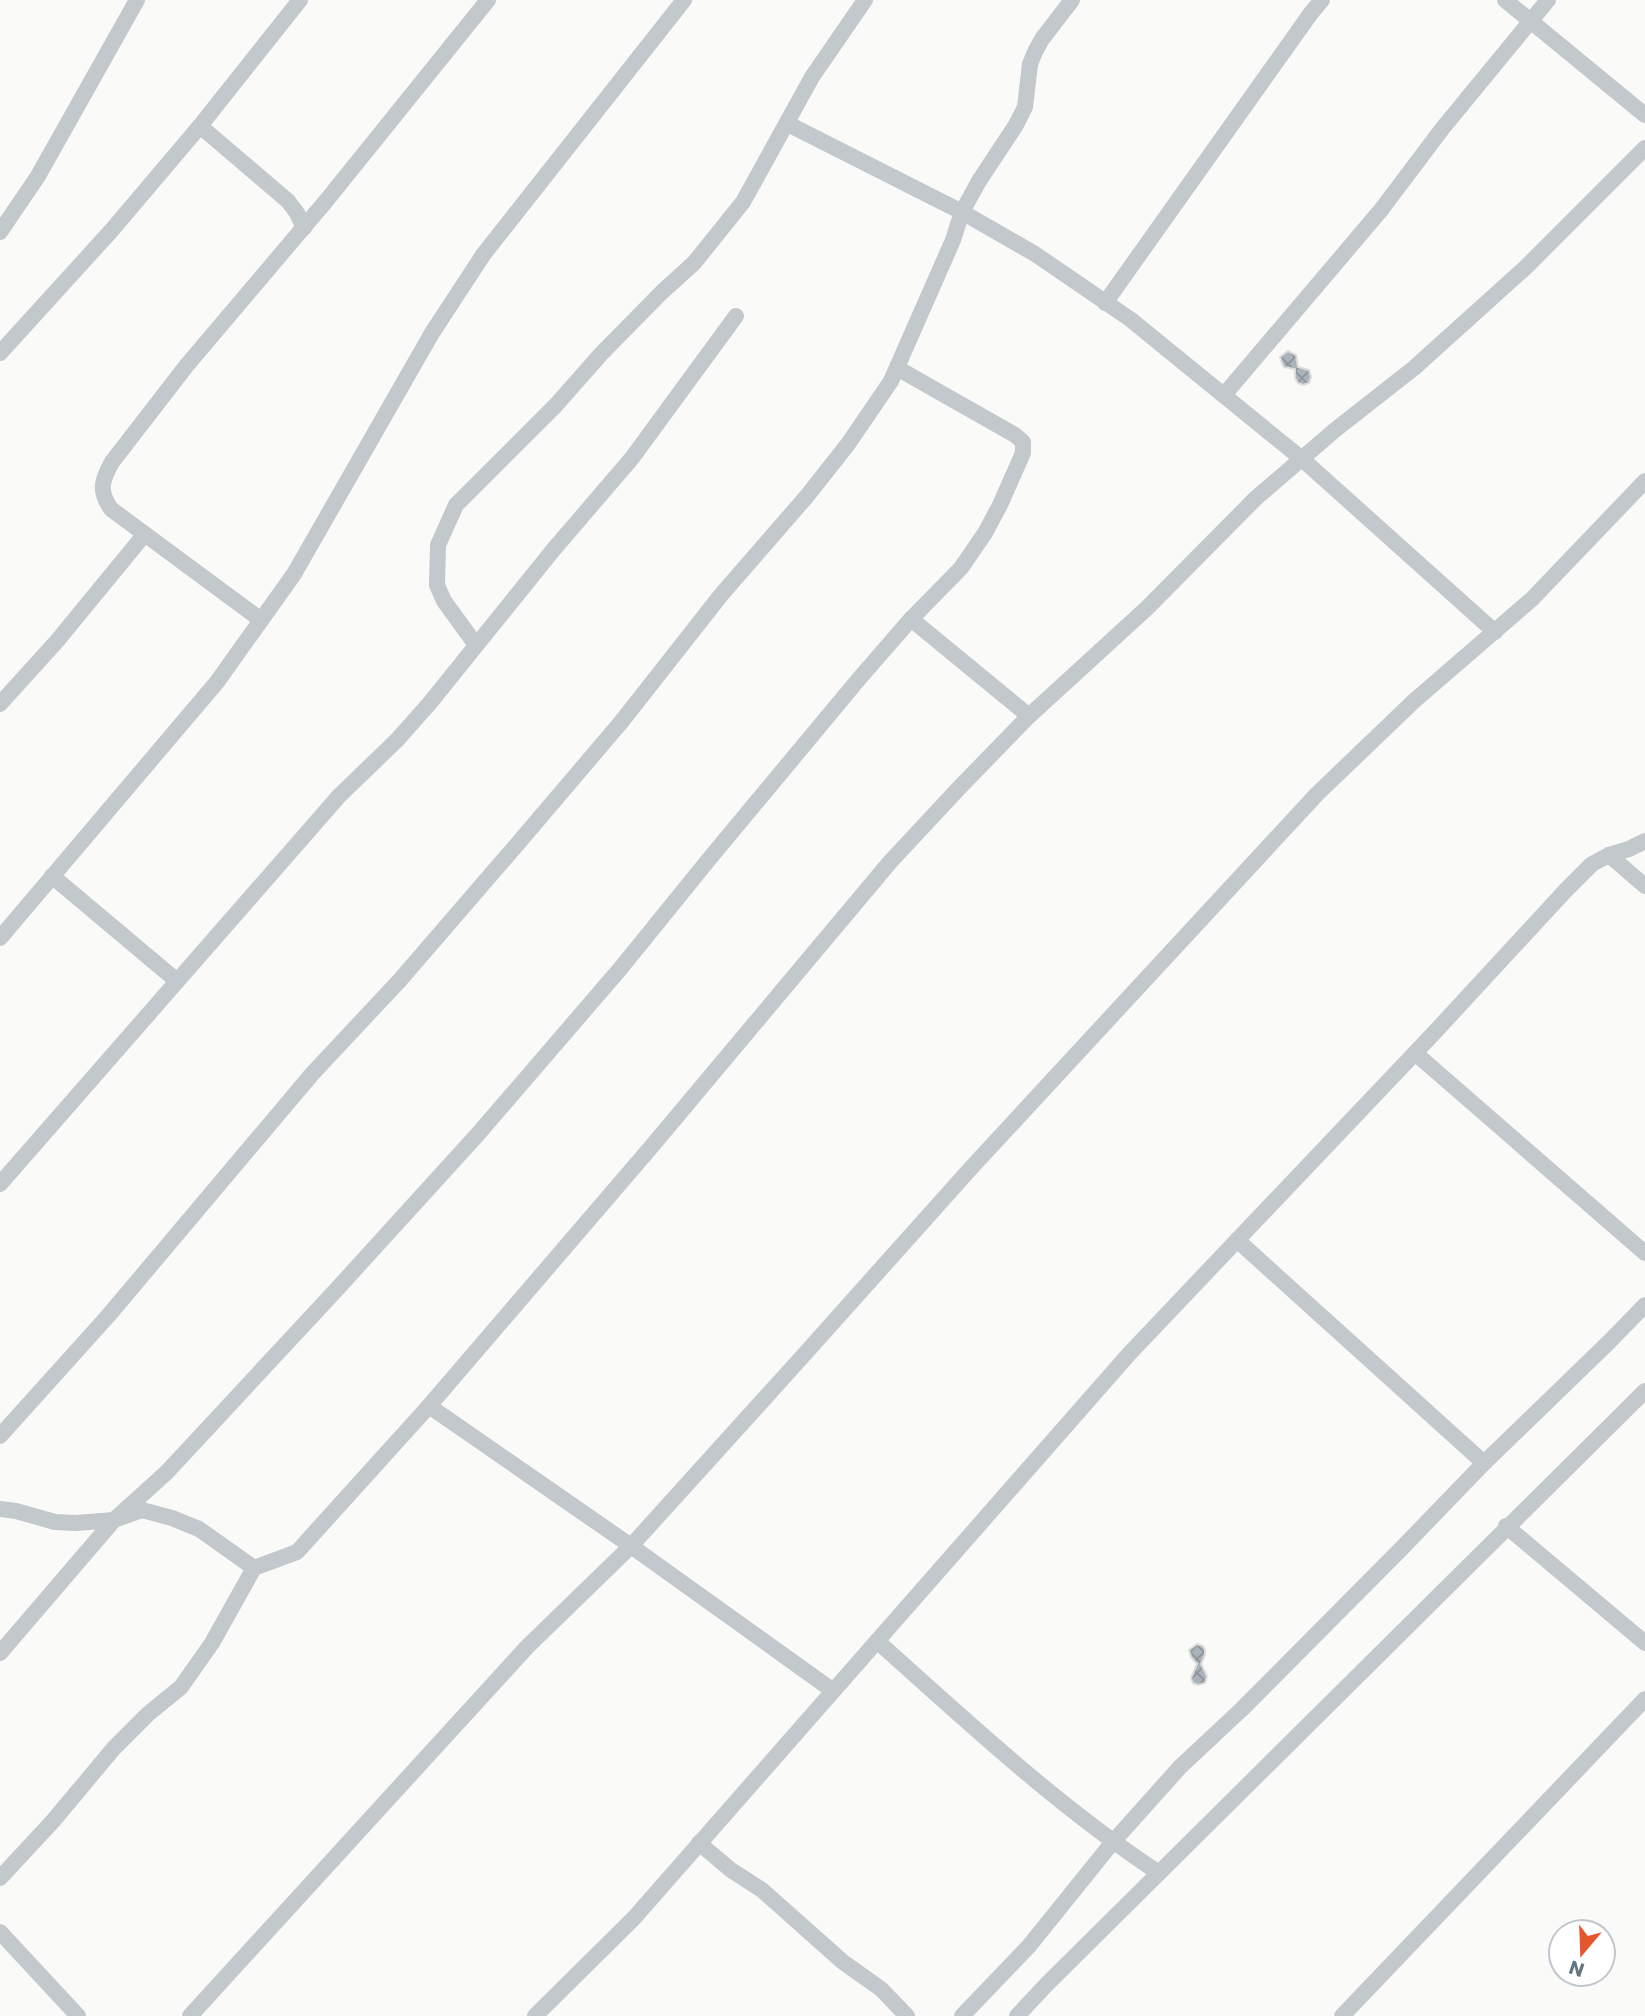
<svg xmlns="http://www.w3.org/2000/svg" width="1645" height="2016" font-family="Poppins,sans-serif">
<defs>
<pattern id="building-cross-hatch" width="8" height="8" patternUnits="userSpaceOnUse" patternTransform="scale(1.75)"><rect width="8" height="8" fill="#aab3b9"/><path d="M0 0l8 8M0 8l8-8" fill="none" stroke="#8e969c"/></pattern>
</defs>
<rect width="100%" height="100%" fill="#fafaf8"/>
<g fill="url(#building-cross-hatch)" stroke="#dcdcda" stroke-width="2">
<path d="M1288 351 1296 355 1298 367 1309 370 1311 377 1309 383 1303 385 1298 383 1295 378V369L1284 367 1282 363 1280 357Z"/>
<path d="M1197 1644 1203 1646 1205 1650V1655L1201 1664 1207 1676 1205 1683 1198 1685 1193 1683 1191 1678 1197 1664 1191 1657 1189 1650Z"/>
</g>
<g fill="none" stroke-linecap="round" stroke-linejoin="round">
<g stroke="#c3c8cc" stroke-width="16">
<path d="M1505 0 1645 115"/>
<path d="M788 124 962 212 1035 254 1130 319 1302 459 1495 632"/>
<path d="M200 126 288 201 297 213 304 228"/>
<path d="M0 232 38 176 137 0"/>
<path d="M1105 303 1311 13 1322 0"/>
<path d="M0 353 111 231 200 126 300 0"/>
<path d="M1224 395 1381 210 1442 129 1548 0"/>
<path d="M911 619 1029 716"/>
<path d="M261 620 111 509C98 490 102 480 112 462L187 365 326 201 488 0"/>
<path d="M476 645 444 601 437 585 438 545 456 505 556 405 601 354 662 292 694 263 743 202 812 77 865 0"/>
<path d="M0 704 57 641 144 535"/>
<path d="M1609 855 1645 886"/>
<path d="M52 876 177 981"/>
<path d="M0 938 217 682 294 574 432 333 483 255 684 0"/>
<path d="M1415 1053 1645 1253"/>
<path d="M0 1184 339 796 397 740 429 704 554 549 632 458 736 316"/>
<path d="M1237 1240 1484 1463"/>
<path d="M429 1406 631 1546 832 1690"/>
<path d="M0 1436 108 1316 312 1074 400 980 520 841 622 721 721 595 807 496 848 444 891 381 953 240 962 212 979 181 1016 125 1025 107 1030 64 1035 52 1042 39 1072 0"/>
<path d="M0 1509 16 1511 55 1522 76 1523 114 1520 142 1510 172 1518 199 1529 254 1568"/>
<path d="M1506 1526 1645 1643"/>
<path d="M877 1641C968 1722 1057 1806 1159 1873"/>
<path d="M0 1653 114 1520 167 1472 337 1289 478 1134 620 969 710 858 858 680 911 619 961 568 985 533 1000 505 1023 453V442L1015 435 897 368"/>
<path d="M699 1843 731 1870 762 1890 843 1962 881 1989 907 2016"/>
<path d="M0 1878 53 1821 114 1748 148 1714 181 1687 212 1643 254 1568 297 1552 429 1406 652 1146 890 862 960 787 1029 716 1147 608 1256 498 1335 430 1414 368 1525 268 1645 148"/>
<path d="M0 1932 78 2016"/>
<path d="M190 2016 527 1647 631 1546 802 1357 971 1168 1317 794 1414 701 1532 599 1645 481"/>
<path d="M535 2016 634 1918 1129 1354 1433 1034 1566 890 1592 864 1609 855 1629 849 1645 841"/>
<path d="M962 2016 1029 1946 1112 1843 1180 1767 1242 1709 1401 1549 1484 1463 1609 1342 1645 1305"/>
<path d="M1017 2016 1047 1984 1645 1391"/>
<path d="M1342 2016 1645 1699"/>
</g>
</g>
<g transform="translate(1582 1953) rotate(199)"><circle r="33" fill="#ffffff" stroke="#c1c8cd" stroke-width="2"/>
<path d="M0-5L12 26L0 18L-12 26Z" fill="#e4572e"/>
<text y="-10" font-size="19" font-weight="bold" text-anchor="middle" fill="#657683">N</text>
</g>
</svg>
